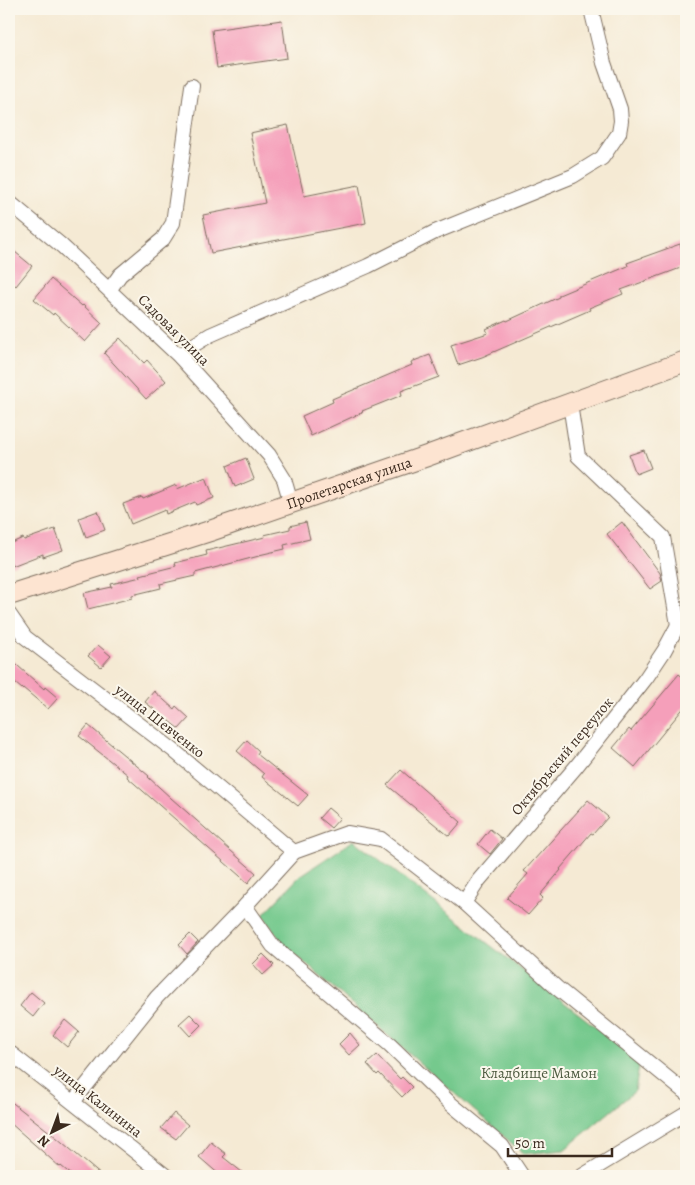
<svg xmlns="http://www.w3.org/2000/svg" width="695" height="1185" font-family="Alegreya,serif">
<rect width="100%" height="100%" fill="#fbf7ec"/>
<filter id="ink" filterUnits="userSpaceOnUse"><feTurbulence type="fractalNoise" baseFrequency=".02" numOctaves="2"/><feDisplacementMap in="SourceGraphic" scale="10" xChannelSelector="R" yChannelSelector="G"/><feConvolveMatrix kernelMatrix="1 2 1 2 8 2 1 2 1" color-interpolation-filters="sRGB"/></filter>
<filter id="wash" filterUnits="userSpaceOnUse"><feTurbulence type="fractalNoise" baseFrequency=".0096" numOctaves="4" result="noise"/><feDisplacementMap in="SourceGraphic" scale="20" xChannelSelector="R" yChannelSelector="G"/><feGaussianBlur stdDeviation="1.12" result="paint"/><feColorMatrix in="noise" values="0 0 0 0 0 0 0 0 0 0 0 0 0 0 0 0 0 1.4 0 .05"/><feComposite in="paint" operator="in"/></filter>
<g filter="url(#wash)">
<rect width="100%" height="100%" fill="#f5ead4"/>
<path fill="#75c98d" stroke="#587a56" d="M354 840 640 1061 635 1091 564 1150 524 1154 282 943 263 915 300 876Z"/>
<g id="blocks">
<g fill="#f59fba">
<path d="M282 20 287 58 217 68 212 30Z"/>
<path d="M288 125 304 196 359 185 366 223 211 253 203 215 265 203 250 133Z"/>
<path d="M680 244 686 261V266L621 290 623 294 589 308 590 310 482 357 458 365 451 345 488 333 486 329 506 320 507 321 559 297V295L628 266 627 263Z"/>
<path d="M9 247 32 266 16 286 9 280Z"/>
<path d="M51 279 82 306 83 305 102 323 85 342 54 313 53 315 34 299Z"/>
<path d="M120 338 144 363 147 360 166 381 146 399 104 353Z"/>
<path d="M430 355 439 377 401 391 402 395 362 411 363 412 311 436 302 416 333 402 332 399 412 365 411 362Z"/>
<path d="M644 450 651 468 636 474 629 455Z"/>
<path d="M246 458 254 479 235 487 227 466Z"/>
<path d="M206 477 214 498 196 505 195 502 166 514 165 510 131 524 123 504 142 497 143 499 176 485 177 489Z"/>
<path d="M98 511 105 530 86 537 79 518Z"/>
<path d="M306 522 310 539 284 545 285 549 259 555V556L195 573V576L160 584 161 588 132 595V598L88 609 84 593 112 587 111 584 141 577 140 575 176 566 175 563 207 555 206 551 265 537 264 535 290 529V526Z"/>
<path d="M622 522 660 573 662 581 650 589 607 534Z"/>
<path d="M55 529 63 550 43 557V554L12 566 9 557V544L23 538 24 540Z"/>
<path d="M98 645 111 656 101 667 88 656Z"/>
<path d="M9 658 44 689 45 687 58 698 48 709 23 688 22 689 9 678Z"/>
<path d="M679 674 686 680V705L635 767 613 748 629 729 631 731Z"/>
<path d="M154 691 174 709 176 706 189 718 179 729 145 702Z"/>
<path d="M88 725 149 776 148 777 171 798 256 873 248 883 127 777 128 775 79 736Z"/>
<path d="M247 740 259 751 257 754 308 795 298 806 262 777 264 774 237 751Z"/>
<path d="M401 770 461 822 449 836 387 785Z"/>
<path d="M588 800 608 817 593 834 591 833 560 869 561 870 540 895 543 898 528 915 507 898 528 874 524 871Z"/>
<path d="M328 808 340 818 331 828 319 818Z"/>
<path d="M490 829 502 839 490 854 478 844Z"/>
<path d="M190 934 198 942 187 954 179 945Z"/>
<path d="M263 954 274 965 263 975 253 964Z"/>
<path d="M31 992 44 1003 33 1017 20 1006Z"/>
<path d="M190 1014 201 1025 190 1036 179 1024Z"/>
<path d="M65 1020 79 1032 67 1047 53 1035Z"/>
<path d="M350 1033 360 1045 349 1055 339 1044Z"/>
<path d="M377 1055 400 1079 402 1077 412 1087 402 1097 379 1073 377 1075 367 1064Z"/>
<path d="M9 1100 56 1137 102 1176H73L61 1166 60 1167 9 1122Z"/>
<path d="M174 1113 188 1125 176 1139 161 1128Z"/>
<path d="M211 1142 226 1154 223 1157 247 1176H221L199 1157Z"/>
</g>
</g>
</g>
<g filter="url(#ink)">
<use href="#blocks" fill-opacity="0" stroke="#7c6d5e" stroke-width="1"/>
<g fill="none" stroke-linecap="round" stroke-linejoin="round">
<g stroke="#7c6d5e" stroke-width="16">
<g id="street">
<path d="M9 202 62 246 180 357 269 455 284 479 291 503"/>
<path d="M110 289 120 275 163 239 173 223 192 86"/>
<path d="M180 357 192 346 210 335 368 266 435 232 573 176 602 158 619 133 621 121 620 109 604 63 591 9"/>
<path d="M570 404 578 456 663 537 678 625"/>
<path d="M9 614 25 637 173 750 294 852"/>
<path d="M464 903 479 880 575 768 621 710 646 678 664 651 678 625 686 620"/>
<path d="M245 906 273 946 390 1045 451 1104 502 1146 522 1176"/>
<path d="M9 1052 166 1176"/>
<path d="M73 1102 157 997 245 906 294 852 347 833 381 839 464 903 557 988 686 1093"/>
<path d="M582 1176 686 1113"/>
</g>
</g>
<g stroke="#7c6d5e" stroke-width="22">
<g id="secondary">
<path id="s1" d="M9 595 210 531 427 456 686 361"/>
</g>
</g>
<use href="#street" stroke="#fff" stroke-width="14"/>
<use href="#secondary" stroke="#fde4d1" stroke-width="20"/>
</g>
</g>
<g text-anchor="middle" stroke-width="4" stroke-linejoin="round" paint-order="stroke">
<g font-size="15" fill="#3b2a1e" stroke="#fbf7ec">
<text transform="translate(174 330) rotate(45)" y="5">Садовая улица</text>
<text dy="5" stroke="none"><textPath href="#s1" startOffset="358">Пролетарская улица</textPath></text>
<text transform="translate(160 721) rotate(38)" y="5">улица Шевченко</text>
<text transform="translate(562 756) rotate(-50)" y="5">Октябрьский переулок</text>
<text transform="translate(98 1101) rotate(38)" y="5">улица Калинина</text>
</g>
<g font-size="15" fill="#4c5a3f" stroke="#fbf7ec">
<text x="539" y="1078">Кладбище Мамон</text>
</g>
</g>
<rect width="695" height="1185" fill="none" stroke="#fbf7ec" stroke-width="30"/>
<g transform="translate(52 1132) rotate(222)" stroke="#fbf7ec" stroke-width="4" paint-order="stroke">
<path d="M0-4L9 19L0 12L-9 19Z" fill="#3b2a1e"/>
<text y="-8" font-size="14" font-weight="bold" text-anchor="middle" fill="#3b2a1e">N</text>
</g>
<path d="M508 1148v8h104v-8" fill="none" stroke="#3b2a1e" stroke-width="2.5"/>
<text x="515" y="1148" font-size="15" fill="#3b2a1e" stroke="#fbf7ec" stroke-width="4" paint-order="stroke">50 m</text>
</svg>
